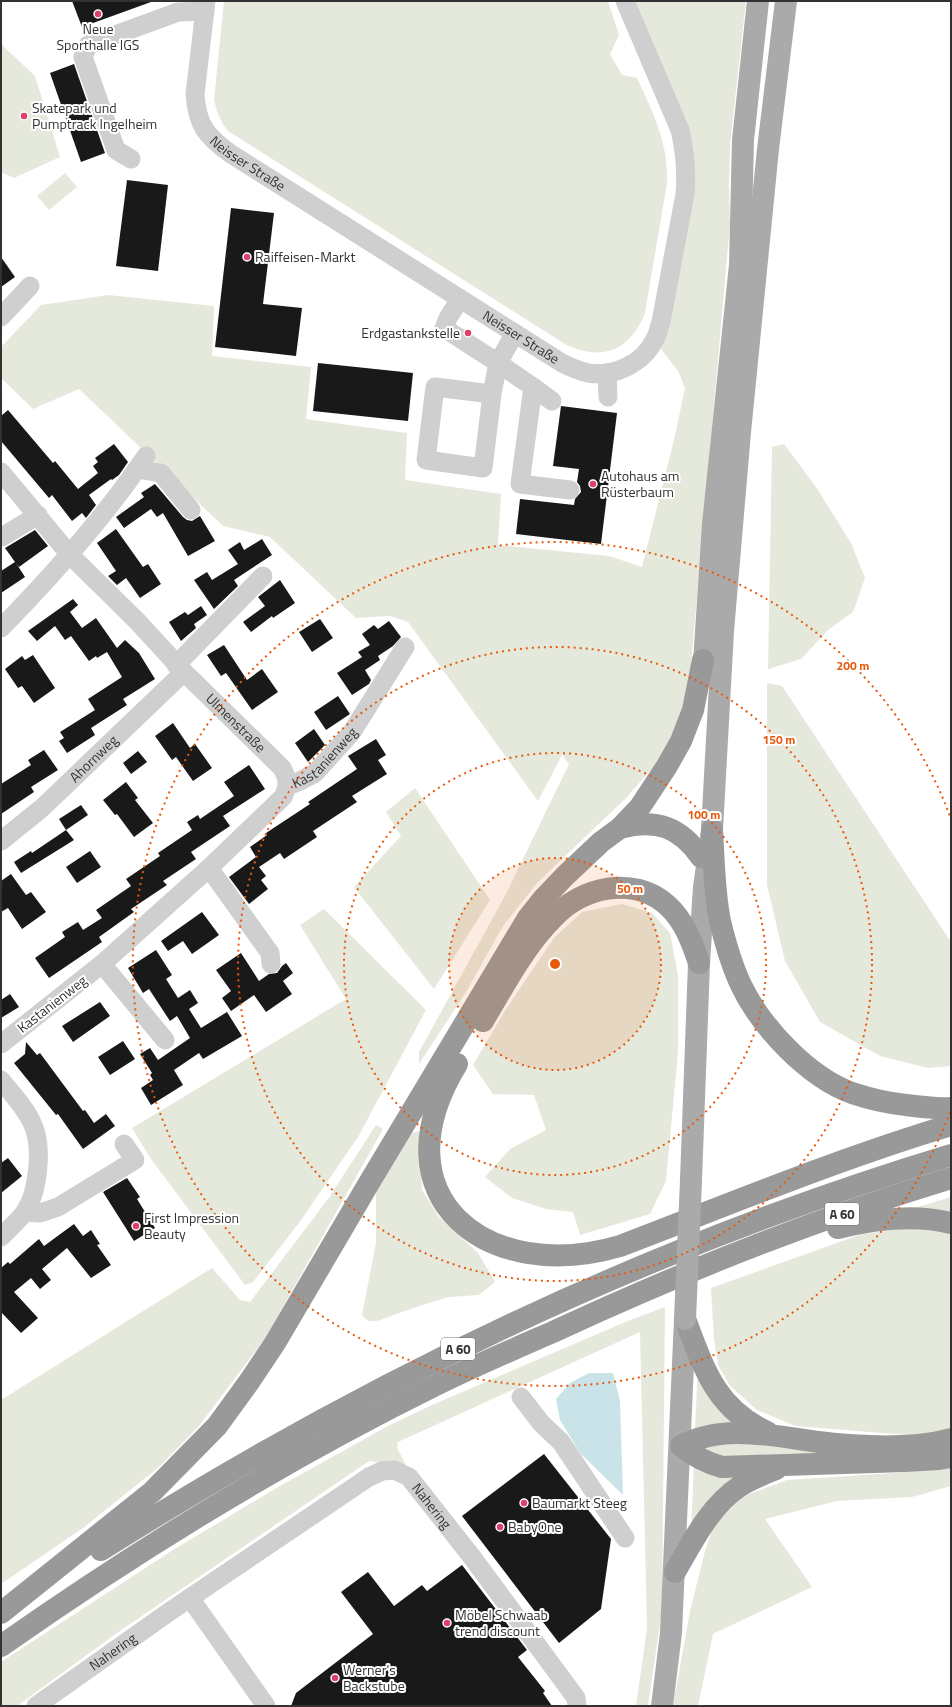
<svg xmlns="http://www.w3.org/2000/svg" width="952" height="1707" font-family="'Titillium Web',sans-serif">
<rect width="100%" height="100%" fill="#fff"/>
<g fill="#e5e9dc">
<path d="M224 1H608L619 35 610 54 622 75 637 78C653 112 669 145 667 183L645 313C630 351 602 362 565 344L228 131C220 121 217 112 214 100Z"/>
<path d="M634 1H746L730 144 729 186 730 224 690 676 681 715 659 761 625 799 537 883 503 926 466 992 419 1064V1052L506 894 569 764 562 755 538 801 408 622 390 616 356 618 270 537 223 526 79 389 33 409 1 378V347L41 305 108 295 214 306 212 356 311 367 306 419 407 433 405 480 501 494 498 545 609 556 642 567 674 440 685 388 678 371 661 349 667 332 691 194Z"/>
<path d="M1 44 35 76 60 157 14 178 1 172Z"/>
<path d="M65 173 77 187 49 210 37 196Z"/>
<path d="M784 444 816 487 851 543 865 578 853 612 828 630 801 659 768 669 772 447Z"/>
<path d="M767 683 782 686 951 942V1066L928 1068 880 1056 820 1022 785 961 767 885Z"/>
<path d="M415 788 490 900 434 989 354 887 401 836 386 812Z"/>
<path d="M622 904 652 913 670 933 678 975V1052L666 1181 650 1214 580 1235 573 1212 546 1209 512 1198 485 1177 510 1149 546 1130 534 1095 493 1094 473 1065 506 1009 554 938 582 912Z"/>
<path d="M324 909 426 1010 358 1137 299 1223 253 1282 245 1285 151 1159 132 1128 346 999 300 925Z"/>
<path d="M376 1125 383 1129 266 1337 199 1426 159 1467 83 1528 1 1584V1400L212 1268 240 1300 250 1302 328 1199Z"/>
<path d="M419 1131 422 1190 439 1217 478 1253 495 1282 479 1295 449 1297 422 1305 377 1321H368L362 1315 376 1243V1185L409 1134Z"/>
<path d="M951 1197V1215L901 1212Z"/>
<path d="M916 1226 951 1230V1429L937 1433 907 1435 795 1426 757 1410 730 1386 718 1365 714 1339 711 1288 859 1235Z"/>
<path d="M665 1307 662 1611 648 1706H636L647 1628 640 1332 398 1442 397 1448 408 1469 395 1464 369 1461 117 1633 17 1706H1V1662L173 1550 280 1486 388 1426 432 1405 630 1320Z"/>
<path d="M698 1366 736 1427 695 1428Z"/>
<path d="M706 1440 870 1454 717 1459 695 1447Z"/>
<path d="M694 1462 751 1472 691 1532Z"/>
<path d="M951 1464V1486L912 1497 837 1501 765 1519 812 1587 713 1634 698 1706H673L690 1611 705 1551 714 1525 744 1496 787 1480 908 1472Z"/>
</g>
<path fill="#c9e3e8" d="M589 1373H613L620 1401 623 1495 580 1453 560 1420 556 1399 570 1383Z"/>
<g fill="#191919">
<path d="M72 1H150L151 2 82 27Z"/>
<path d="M74 64 105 153 81 162 50 73Z"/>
<path d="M127 180 168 185 158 271 116 266Z"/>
<path d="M231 208 274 213 263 304 302 308 296 356 215 347Z"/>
<path d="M1 257 15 277 1 287Z"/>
<path d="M318 363 413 373 408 421 313 411Z"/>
<path d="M561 406 617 413 601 544 516 534 520 499 574 505 575 499 581 492 580 486 577 482 579 469 553 466Z"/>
<path d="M8 410 53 463 55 461 78 489 98 473 93 466 98 462 95 458 114 444 128 462 119 475 112 480 111 479 89 495 96 505 86 518 82 513 72 521 52 495 49 498 1 441V416Z"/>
<path d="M155 484 183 517 187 520 192 521 200 516 215 541 188 556 163 513 157 517 151 509 124 528 116 517 144 497 141 493Z"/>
<path d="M116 529 143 567 148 564 161 584 140 598 126 578 117 585 108 576 116 571 97 543Z"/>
<path d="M35 530 48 546 19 567 16 563 25 577 1 593V571L15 562 5 548Z"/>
<path d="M262 539 272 555 234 580 238 586 214 609 194 580 207 572 212 580 238 564 228 550 240 542 244 550Z"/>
<path d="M280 580 295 603 273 618 272 616 251 632 243 622 265 606 258 597Z"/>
<path d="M73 599 78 605 70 612 82 628 96 618 117 648 125 640 139 653 155 679 123 699 127 705 91 728 95 735 67 753 59 741 64 738 60 732 95 710 88 699 122 677 107 652 97 658 96 656 89 661 71 636 65 640 55 626 37 641 28 631Z"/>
<path d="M201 606 207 615 194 624 196 628 181 641 169 622 185 612 188 615Z"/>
<path d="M320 619 333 638 312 652 299 632Z"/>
<path d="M389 621 401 637 393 646 378 656 380 660 365 670 371 680 369 684 352 695 337 673 362 657 358 652 370 645 362 634 374 625 378 629Z"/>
<path d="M224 645 247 680 262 669 278 692 252 710 226 673 221 676 207 655Z"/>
<path d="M33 655 55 688 34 703 22 686 18 688 5 669 22 656 25 660Z"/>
<path d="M338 696 350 714 326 730 314 712Z"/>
<path d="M173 723 190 748 195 744 212 768 193 781 176 757 172 760 155 736Z"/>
<path d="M314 729 325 745 308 762 295 743Z"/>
<path d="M376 739 386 755 378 760 387 774 352 796 357 802 313 831 317 837 284 859 280 853 259 867 266 876 261 880 268 889 249 904 229 877 256 857 250 847 267 835 266 833 310 804 308 802 357 769 348 756Z"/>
<path d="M44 750 58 770 31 787 34 792 1 814V784L31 765 28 760Z"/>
<path d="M138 751 147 762 131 774 123 763Z"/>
<path d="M249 765 265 789 223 816 230 826 191 852 196 859 163 881 167 885 131 909 134 912 99 937 102 942 49 978 35 958 65 937 62 932 78 922 83 930 102 918 96 910 131 886 126 879 160 856 158 853 192 830 187 822 198 815 200 819 234 796 224 782Z"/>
<path d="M126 782 138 798 135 800 153 823 134 837 117 814 115 815 103 800Z"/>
<path d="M81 805 88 815 66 830 59 819Z"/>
<path d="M66 830 74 840 21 873 14 862 31 851 32 853Z"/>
<path d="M90 851 101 867 77 883 66 867Z"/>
<path d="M11 874 26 895 31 892 46 912 22 929 8 908 1 912V881Z"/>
<path d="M202 912 219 935 192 954 183 941 168 951 161 941Z"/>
<path d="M156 950 172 975 166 979 178 998 190 990 198 1003 189 1009 201 1028 227 1012 242 1036 203 1059 199 1053 174 1070 183 1085 151 1105 141 1088 153 1080 150 1075 152 1073 140 1054 150 1048 158 1060 190 1038 177 1016 170 1021 149 989 143 993 128 968Z"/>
<path d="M241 953 259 981 269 974 277 973 282 966 286 963 293 973 283 981 292 994 266 1012 254 995 231 1011 222 998 231 991 216 970Z"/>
<path d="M10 994 19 1007 1 1018V1000Z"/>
<path d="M100 1002 110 1016 73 1042 62 1026Z"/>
<path d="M123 1041 135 1059 110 1075 98 1057Z"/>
<path d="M26 1042 37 1055 40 1053 83 1111 85 1110 94 1123 106 1114 115 1126 83 1149 58 1114 56 1115 14 1063 25 1054Z"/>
<path d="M8 1158 22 1176 1 1193V1163Z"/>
<path d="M127 1178 140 1197 137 1199 155 1228 134 1241 103 1192Z"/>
<path d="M74 1224 83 1236 91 1230 100 1244 97 1245 111 1265 91 1278 67 1248 42 1269 51 1280 40 1289 31 1278 14 1292 38 1318 21 1333 1 1312V1268L8 1262 10 1264 39 1239 44 1246Z"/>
<path d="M544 1454 611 1539 601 1609 559 1643 462 1516Z"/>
<path d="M462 1565 527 1650 518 1657 545 1691 543 1693 552 1706H291L296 1693 373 1634 341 1592 368 1572 394 1606 422 1585 427 1591Z"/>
</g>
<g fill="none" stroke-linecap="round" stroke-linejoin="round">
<g stroke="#cfcfcf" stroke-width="19">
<path id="s1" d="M206 1 195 94C197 125 206 136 231 154L562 363C570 367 579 371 588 373 614 377 643 364 655 339 658 334 659 327 661 322L685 194C687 172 685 152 680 130L625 1"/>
<path d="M131 159 116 150 83 57 88 45 178 12 205 11"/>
<path d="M460 299 448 318 444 328 498 363 492 394 483 468 426 460 435 387 492 394"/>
<path d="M1 317 30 286"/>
<path d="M515 333 498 363 533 387 520 484 570 490"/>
<path d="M607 373 608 397"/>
<path d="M533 387 552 401"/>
<path d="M137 469 161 473 191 510"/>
<path id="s2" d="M1 472 70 555 137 621 184 672 282 768C288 779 289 785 283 797L209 868 102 964 1 1044"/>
<path d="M2 537 38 515"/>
<path d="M1 628C54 574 104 518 146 456"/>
<path d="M176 665 263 576"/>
<path id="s3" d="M288 786 300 781 315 773 352 732 405 647"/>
<path id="s4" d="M1 841 42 808 184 672"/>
<path d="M209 868 270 953 271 964"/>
<path d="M102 964 165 1040"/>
<path d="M1 1080C12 1094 26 1108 33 1125 43 1148 38 1192 25 1212 18 1221 9 1229 1 1237"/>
<path d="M25 1212 40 1213 58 1207 135 1160 124 1144"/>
<path d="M521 1397 541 1423 561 1442 625 1538"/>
<path d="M190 1598 266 1706"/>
<path id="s5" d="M36 1706 169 1612 369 1477 382 1471 394 1470 409 1477 472 1557 576 1698 577 1706"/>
</g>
<g stroke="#aaa" stroke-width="22">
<path d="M703 678 713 524 740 265 743 140 758 1"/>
<path d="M691 1180 699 963 704 887 712 830 723 631 740 432 768 149 786 1"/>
<path d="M662 1706 671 1633 685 1319"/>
</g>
<g stroke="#999" stroke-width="22">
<path d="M620 828C656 818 680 827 701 857"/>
<path d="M712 830C714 860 714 892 720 921 725 942 732 966 741 985 761 1027 808 1077 852 1093 870 1099 887 1103 906 1105 921 1107 936 1109 951 1108"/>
<path d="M483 1021C504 986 524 947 553 918 582 887 633 875 667 905 684 920 692 942 699 963"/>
<path d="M457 1064C375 1198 488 1285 620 1246 730 1204 838 1159 951 1125"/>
<path d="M838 1228C874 1219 915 1214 951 1223"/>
<path d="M685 1319C704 1368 715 1408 767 1432"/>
<path d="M951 1439C910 1450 860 1447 818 1442 773 1436 723 1423 681 1446 694 1456 706 1463 722 1467L905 1461 939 1459 951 1457"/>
<path d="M101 1550C365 1383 650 1246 951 1155"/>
<path d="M675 1572C693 1541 709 1507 740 1486 751 1479 764 1474 776 1469"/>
<path d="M1 1613 152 1492 217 1426 249 1382 275 1343 369 1183 528 918 543 899 565 876 601 842 620 828 640 807 667 766 681 741 693 710 703 660"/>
<path d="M1 1646C139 1549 284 1460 436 1385 474 1366 514 1349 553 1332 682 1272 815 1219 951 1178"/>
</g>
<path stroke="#aaa" stroke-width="22" d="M685 1319 691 1180"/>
</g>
<circle cx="555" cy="964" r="106" fill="#e8590c" fill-opacity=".12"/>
<g fill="none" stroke="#e8590c" stroke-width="2" stroke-dasharray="2 4">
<circle cx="555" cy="964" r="106"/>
<circle cx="555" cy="964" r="211"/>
<circle cx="555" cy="964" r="317"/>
<path d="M950 1112A422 422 0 1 1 950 816"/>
</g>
<g fill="#de3f6b" stroke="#fff" stroke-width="1.5">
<circle cx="98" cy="14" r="4"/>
<circle cx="24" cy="116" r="4"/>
<circle cx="247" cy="257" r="4"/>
<circle cx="468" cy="333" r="4"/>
<circle cx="593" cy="484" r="4"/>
<circle cx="136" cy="1226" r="4"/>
<circle cx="524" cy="1503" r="4"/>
<circle cx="500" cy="1527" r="4"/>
<circle cx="447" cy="1623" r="4"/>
<circle cx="335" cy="1678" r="4"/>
</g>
<g text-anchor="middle" stroke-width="4" stroke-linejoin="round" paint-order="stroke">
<g fill="#fff" stroke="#707070" stroke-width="1">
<rect x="825" y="1203" width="34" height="22" rx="3"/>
<rect x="441" y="1338" width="34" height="22" rx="3"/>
</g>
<g font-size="13" font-weight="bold" fill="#323232">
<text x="842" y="1219">A 60</text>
<text x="458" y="1354">A 60</text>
</g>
<g font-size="14" fill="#323232" stroke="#fff" text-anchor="start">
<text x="98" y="34" text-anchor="middle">Neue<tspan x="98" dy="16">Sporthalle IGS</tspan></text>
<text x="32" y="113">Skatepark und<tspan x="32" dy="16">Pumptrack Ingelheim</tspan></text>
<text x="255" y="262">Raiffeisen-Markt</text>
<text x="460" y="338" text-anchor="end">Erdgastankstelle</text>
<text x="601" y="481">Autohaus am<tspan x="601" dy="16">Rüsterbaum</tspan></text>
<text x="144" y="1223">First Impression<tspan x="144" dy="16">Beauty</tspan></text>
<text x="532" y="1508">Baumarkt Steeg</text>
<text x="508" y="1532">BabyOne</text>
<text x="455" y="1620">Möbel Schwaab<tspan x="455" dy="16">trend discount</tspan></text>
<text x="343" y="1675">Werner's<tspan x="343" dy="16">Backstube</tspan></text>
</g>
<g font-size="14" fill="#323232" stroke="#fff">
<text dy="5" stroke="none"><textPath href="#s1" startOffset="186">Neisser Straße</textPath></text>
<text dy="5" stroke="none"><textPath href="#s1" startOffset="510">Neisser Straße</textPath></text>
<text dy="5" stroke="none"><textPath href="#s2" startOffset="344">Ulmenstraße</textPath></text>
<text dy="5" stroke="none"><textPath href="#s3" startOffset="47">Kastanienweg</textPath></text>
<text dy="5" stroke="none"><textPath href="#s4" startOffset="124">Ahornweg</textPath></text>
<text transform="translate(52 1004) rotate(-38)" y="5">Kastanienweg</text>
<text dy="5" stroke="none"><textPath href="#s5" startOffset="484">Nahering</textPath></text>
<text dy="5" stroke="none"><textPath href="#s5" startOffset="94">Nahering</textPath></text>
</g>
</g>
<circle cx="555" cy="964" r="6" fill="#e8590c" stroke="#fff" stroke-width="2"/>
<g font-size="12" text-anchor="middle" font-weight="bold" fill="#e8590c" stroke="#fff" stroke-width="4" stroke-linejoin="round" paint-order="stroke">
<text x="853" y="670">200 m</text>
<text x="779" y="744">150 m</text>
<text x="704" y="819">100 m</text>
<text x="630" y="893">50 m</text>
</g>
<rect width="952" height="1707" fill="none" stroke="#323232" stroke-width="4"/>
</svg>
